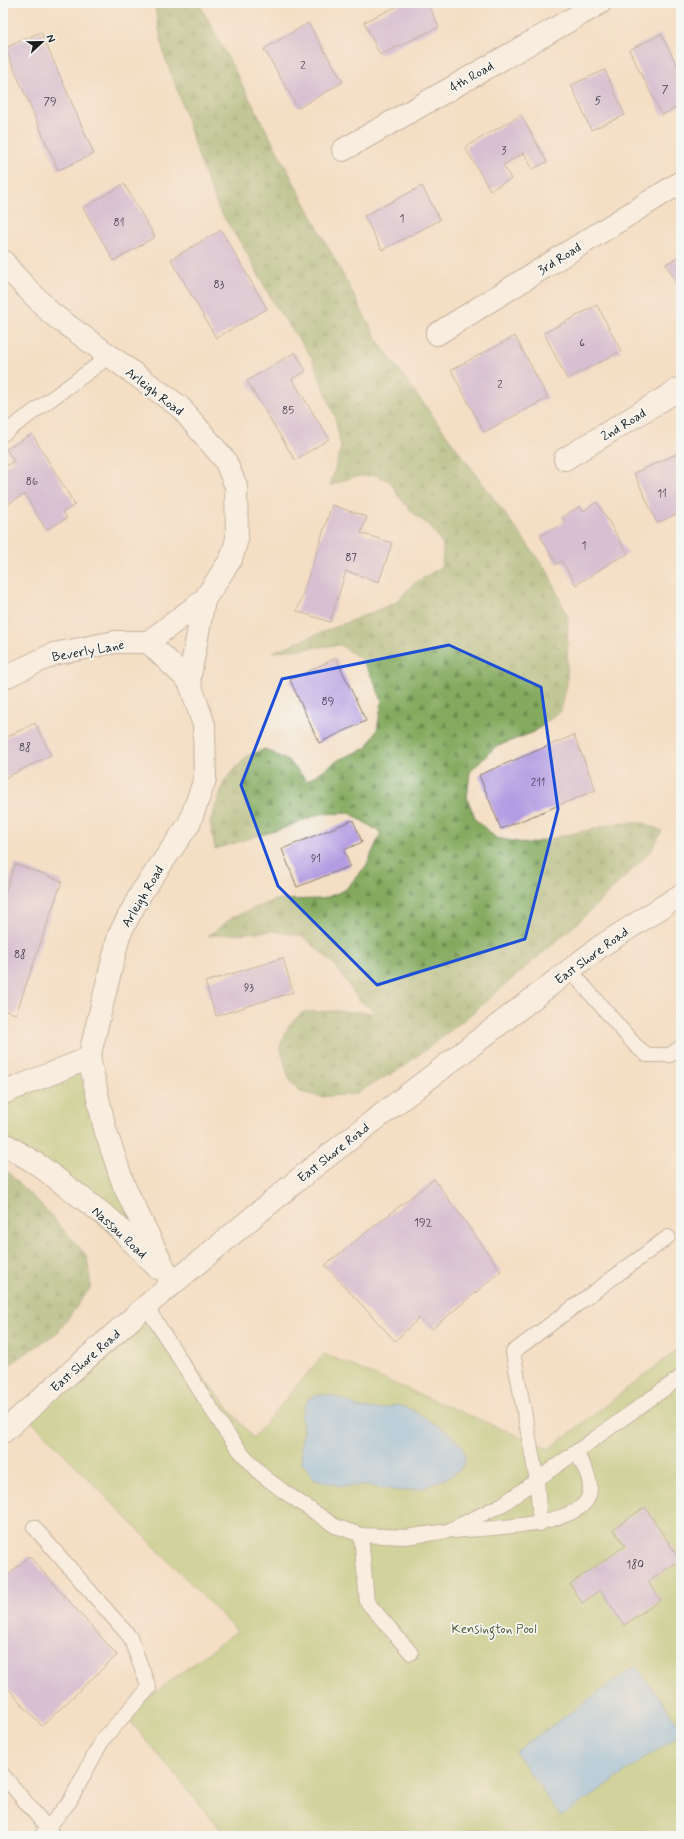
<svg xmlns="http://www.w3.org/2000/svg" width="684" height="1839" font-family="Mynerve,sans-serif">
<defs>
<pattern id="forest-firs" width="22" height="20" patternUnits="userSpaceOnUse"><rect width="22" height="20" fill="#84aa5f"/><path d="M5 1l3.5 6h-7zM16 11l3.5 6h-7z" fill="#6b8a4e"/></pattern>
</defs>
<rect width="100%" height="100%" fill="#f6f6f2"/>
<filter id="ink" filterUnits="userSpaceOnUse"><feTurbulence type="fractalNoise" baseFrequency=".025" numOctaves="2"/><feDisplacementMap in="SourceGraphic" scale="8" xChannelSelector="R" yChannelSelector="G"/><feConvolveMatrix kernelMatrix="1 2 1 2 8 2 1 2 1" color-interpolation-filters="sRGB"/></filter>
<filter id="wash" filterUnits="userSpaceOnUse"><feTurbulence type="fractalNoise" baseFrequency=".012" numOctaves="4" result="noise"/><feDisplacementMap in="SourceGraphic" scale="16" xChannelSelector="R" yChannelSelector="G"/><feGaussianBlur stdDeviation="0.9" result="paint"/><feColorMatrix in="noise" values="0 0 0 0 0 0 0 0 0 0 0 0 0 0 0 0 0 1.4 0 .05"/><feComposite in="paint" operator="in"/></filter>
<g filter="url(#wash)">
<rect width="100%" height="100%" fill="#f4dfc5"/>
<g fill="#a6c46b" stroke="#617044">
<path d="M89 1058 105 1129 172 1284 3 1143V1093Z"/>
<path d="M146 1306 253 1438 324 1354 549 1449 681 1347V1836H226L125 1715 237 1631 24 1413Z"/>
</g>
<g fill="url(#forest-firs)" stroke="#50633e">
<path d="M154 3H199L379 343 548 572 568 618 567 684 561 711 534 732 495 747 470 772 467 798 476 820 496 838 528 844 617 823H644L662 831 651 851 581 920 464 1020 403 1067 355 1094 321 1097 300 1092 289 1079 280 1046 289 1025 303 1012 336 1011 378 1013 359 1000 334 964 302 936 273 931 208 936 233 917 274 900 323 899 345 890 366 866 381 833 350 813 319 814 284 828 215 849 210 822 225 780 247 756 265 749 290 762 307 781 340 759 367 748 377 730 382 700 373 679 361 659 340 645 273 652 395 603 412 585 442 566 443 545 431 527 415 515 398 496 391 482 376 475 353 477 330 486 341 448 335 417 312 358 275 306 249 257 218 208 199 158 178 92 164 55Z"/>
<path d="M3 1167 44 1208 87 1256 91 1287 58 1332 3 1369Z"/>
</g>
<g fill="#79baee" stroke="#4a6b85">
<path d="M317 1395H330L347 1401 359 1408 379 1409 398 1405 414 1411 451 1434 462 1447 465 1455V1462L459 1470 451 1476 423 1488 400 1491 369 1486H341L315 1479 302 1462 301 1449 303 1429 301 1416 308 1399Z"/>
<path d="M636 1666 681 1728V1733L561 1817 515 1752Z"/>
</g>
<g id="blocks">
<g fill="#b49ce2">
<path d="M404 3H428L439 27 380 55 364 22Z"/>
<path d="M308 23 343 82 298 108 264 49Z"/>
<path d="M41 32 94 154 58 170 5 48Z"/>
<path d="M661 34 681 73V105L662 115 629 50Z"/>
<path d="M605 70 625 115 591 130 571 85Z"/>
<path d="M521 115 547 162 533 169 524 153 503 165 511 179 490 190 465 147Z"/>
<path d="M124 184 155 237 114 261 83 208Z"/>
<path d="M422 186 440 220 382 250 364 216Z"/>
<path d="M221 230 267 309 216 338 171 259Z"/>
<path d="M681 255V290L666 264Z"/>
<path d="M597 305 621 351 567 379 544 333Z"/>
<path d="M515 336 548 398 484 432 451 370Z"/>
<path d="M295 352 306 371 292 379 329 439 295 460 247 381Z"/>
<path d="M32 434 75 505 63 512 67 518 46 530 25 494 3 507V468L14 461 6 449Z"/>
<path d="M681 452V512L657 523 634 473Z"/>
<path d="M597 502 628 554 613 561 576 585 562 561 557 564 540 536 565 522 562 517 580 506 583 511Z"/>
<path d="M332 505 367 517 361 533 392 543 379 582 346 571 330 622 297 611Z"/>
<path d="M336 658 366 721 319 743 290 680Z"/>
<path d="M35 723 51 755 3 779V739Z"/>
<path d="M574 735 596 790 501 829 479 775Z"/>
<path d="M353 820 362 842 344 850 350 866 297 887 282 849Z"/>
<path d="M15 864 62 881 16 1014 3 1010V899Z"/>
<path d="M283 958 293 992 216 1016 205 982Z"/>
<path d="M434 1179 501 1271 432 1329 419 1318 395 1341 325 1265Z"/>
<path d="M645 1507 680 1560 648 1582 661 1600 624 1625 600 1590 582 1603 570 1584 625 1546 613 1529Z"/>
<path d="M29 1556 117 1655 42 1726 3 1683V1580Z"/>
</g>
</g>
</g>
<g filter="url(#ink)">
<use href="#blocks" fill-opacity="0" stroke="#887e70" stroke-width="1"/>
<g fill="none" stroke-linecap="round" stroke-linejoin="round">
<g stroke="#887e70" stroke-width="16">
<g id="service">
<path d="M3 434 110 356"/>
<path d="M570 970 636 1046 647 1055H670L681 1047"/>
<path d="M146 1306 226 1432 241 1452 262 1475 283 1491 335 1526 361 1535 405 1537 448 1531 503 1504 681 1377"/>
<path d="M540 1524 537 1481 513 1352 668 1237"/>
<path d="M34 1527 130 1637 149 1688 103 1739 70 1801 41 1836"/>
<path d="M456 1531C483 1528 581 1527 589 1495 593 1480 584 1466 576 1453"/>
<path d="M361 1535 367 1602 411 1653"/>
<path d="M3 1775 54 1836"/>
</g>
</g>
<g stroke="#887e70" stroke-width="24">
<g id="minor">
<path d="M343 150 600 3"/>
<path d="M3 261 14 275 52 314 180 407 225 460 236 486 237 539 231 559 204 600 148 642"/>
<path d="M437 334 681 182"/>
<path d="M565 459 681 388"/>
<path d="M3 678 54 654 115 642H148L189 681 204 725 205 779 189 824 141 893 119 935 89 1058 105 1129 124 1186 172 1284"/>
<path d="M189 681 204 600"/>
<path d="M3 1093 89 1058"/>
<path d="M3 1143 40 1166 111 1220 158 1268"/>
</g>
</g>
<g stroke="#887e70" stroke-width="24">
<path id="secondary" d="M3 1432 146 1306 311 1169 601 946 681 895"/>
</g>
<use href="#service" stroke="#fff" stroke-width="14"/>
<use href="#minor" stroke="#fff" stroke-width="22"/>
<use href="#secondary" stroke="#fff" stroke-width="22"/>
</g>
</g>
<path d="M0 0H684V1839H0ZM449 645 541 687 558 809 525 939 377 985 278 886 241 785 282 679Z" fill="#f4dfc5" fill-opacity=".55" fill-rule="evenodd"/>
<path fill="none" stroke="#1d4ed8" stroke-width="3" stroke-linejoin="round" d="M449 645 541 687 558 809 525 939 377 985 278 886 241 785 282 679Z"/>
<g text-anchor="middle" stroke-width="3.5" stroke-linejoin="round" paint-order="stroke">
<g font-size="11" fill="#423c4e">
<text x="303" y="69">2</text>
<text x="665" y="93">7</text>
<text x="598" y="104">5</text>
<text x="50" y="105">79</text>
<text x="504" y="154">3</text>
<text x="402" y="222">1</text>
<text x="119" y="226">81</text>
<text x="219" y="288">83</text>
<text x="582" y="346">6</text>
<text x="500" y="388">2</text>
<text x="288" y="414">85</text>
<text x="32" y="485">86</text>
<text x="662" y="497">11</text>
<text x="584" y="549">1</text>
<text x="351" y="561">87</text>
<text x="328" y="705">89</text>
<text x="25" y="751">88</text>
<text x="538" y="786">211</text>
<text x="316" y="862">91</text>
<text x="20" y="958">88</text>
<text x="249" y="991">93</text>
<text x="423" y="1226">192</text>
<text x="635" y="1568">180</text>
</g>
<g font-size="13" fill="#1c1c1c" stroke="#f6f6f2">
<text transform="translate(471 76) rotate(-30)" y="5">4th Road</text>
<text transform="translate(559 258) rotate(-32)" y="5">3rd Road</text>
<text transform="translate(155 391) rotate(38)" y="5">Arleigh Road</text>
<text transform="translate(623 424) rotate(-31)" y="5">2nd Road</text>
<text transform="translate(88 650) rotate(-10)" y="5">Beverly Lane</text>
<text transform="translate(142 896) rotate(-59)" y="5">Arleigh Road</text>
<text transform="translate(591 955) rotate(-36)" y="5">East Shore Road</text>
<text transform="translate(333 1152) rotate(-38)" y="5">East Shore Road</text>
<text transform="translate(120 1232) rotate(43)" y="5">Nassau Road</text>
<text transform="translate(85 1360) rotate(-41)" y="5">East Shore Road</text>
</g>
<g font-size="13" fill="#4c5738" stroke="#f6f6f2">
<text x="494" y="1633">Kensington Pool</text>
</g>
</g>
<rect width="684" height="1839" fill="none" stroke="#f6f6f2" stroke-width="16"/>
<g transform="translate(42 42) rotate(68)" stroke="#f6f6f2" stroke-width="3" paint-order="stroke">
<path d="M0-3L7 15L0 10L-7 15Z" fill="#1c1c1c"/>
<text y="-6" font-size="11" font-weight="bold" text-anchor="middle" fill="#1c1c1c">N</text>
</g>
</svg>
